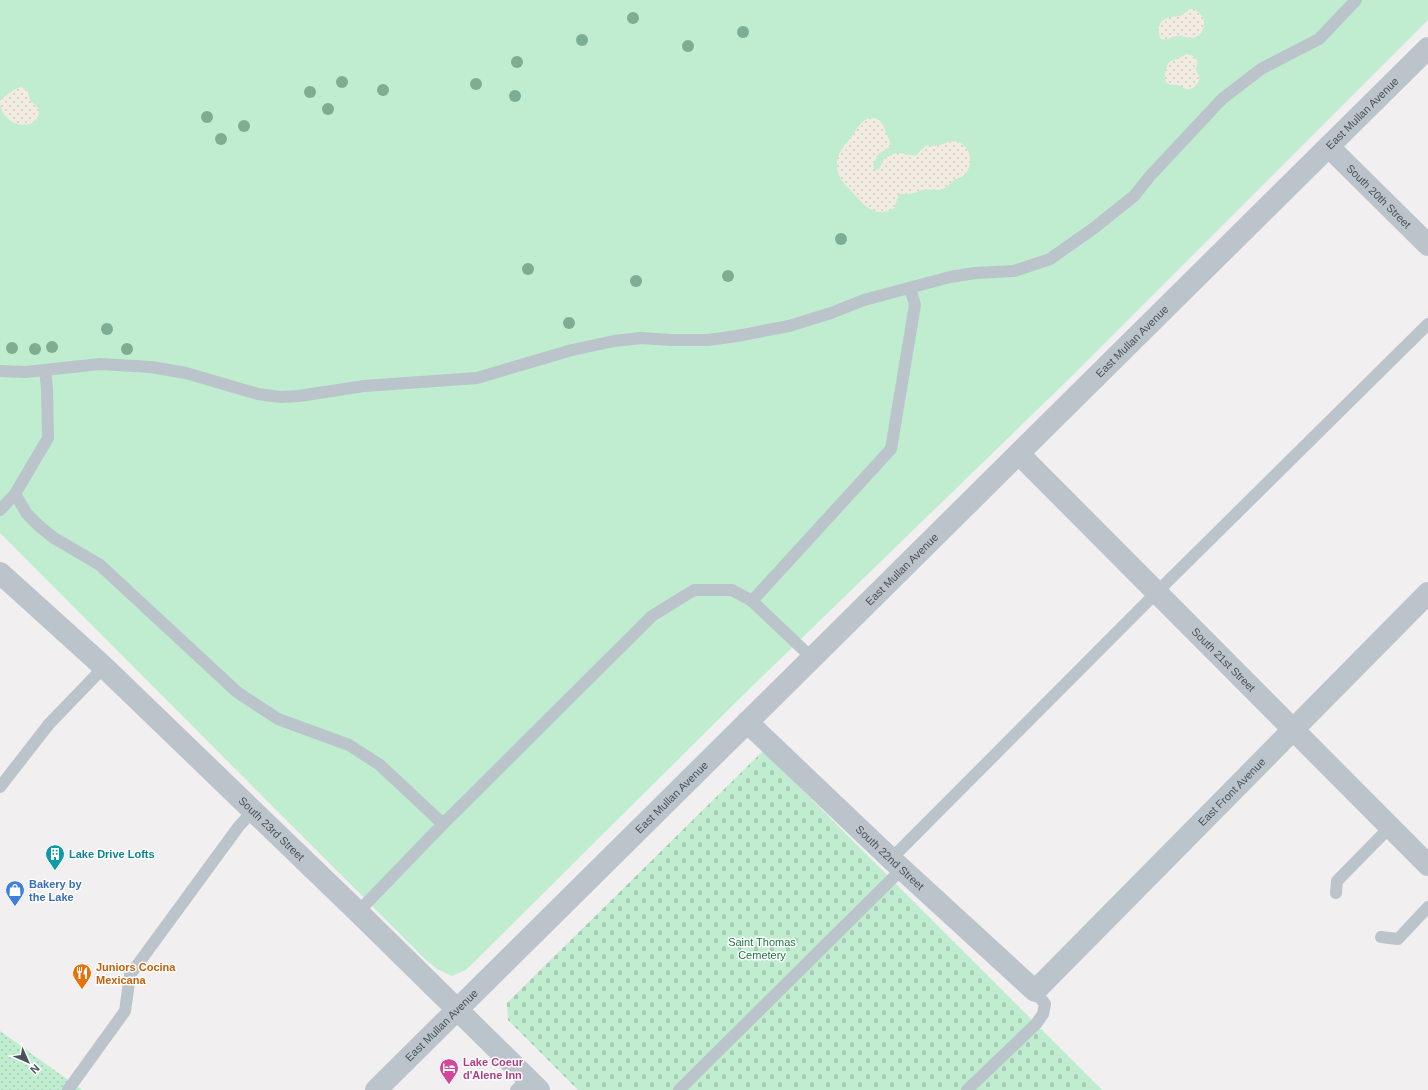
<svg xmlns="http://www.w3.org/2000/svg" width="1428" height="1090" font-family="Arial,sans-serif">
<defs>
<pattern id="sand-dots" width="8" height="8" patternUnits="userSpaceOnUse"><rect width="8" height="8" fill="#f1ebe1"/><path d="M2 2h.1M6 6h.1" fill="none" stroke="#d0ccc3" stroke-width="1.8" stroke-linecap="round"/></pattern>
<pattern id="cemetery-stones" width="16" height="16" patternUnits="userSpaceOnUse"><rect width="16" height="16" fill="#c0ecd0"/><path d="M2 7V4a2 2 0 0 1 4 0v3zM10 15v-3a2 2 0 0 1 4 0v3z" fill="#a6ccb5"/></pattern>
<pattern id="park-dots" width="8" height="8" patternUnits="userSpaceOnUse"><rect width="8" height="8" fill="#c0ecd0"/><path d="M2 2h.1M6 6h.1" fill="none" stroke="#a6ccb5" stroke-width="1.8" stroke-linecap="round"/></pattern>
</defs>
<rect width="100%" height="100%" fill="#f1efef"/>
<path fill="#c0ecd0" d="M0 0H1428V20L1072 376 736 702 466 970 452 976 437 969 425 959 0 533Z"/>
<g fill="url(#sand-dots)">
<path d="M1190 9H1195L1203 17C1206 27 1202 38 1190 38 1185 38 1181 35 1177 36 1170 37 1168 41 1161 39 1156 32 1158 21 1167 18 1171 16 1175 17 1180 16 1184 14 1187 11 1190 9Z"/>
<path d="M1187 54C1193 55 1195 57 1198 61L1196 70 1200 78C1198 84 1193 91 1186 89 1183 88 1180 85 1177 85 1173 84 1171 86 1167 83 1162 79 1166 66 1169 62Z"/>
<path d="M21 87 27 90 30 100 39 109C40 134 0 128 0 101 6 95 13 89 21 87Z"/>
<path d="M870 118C883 118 883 125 887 135 889 139 891 142 890 147L878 154 873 165 875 170 879 169 884 159C889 156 895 153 900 153 907 154 910 156 917 155 929 139 927 149 940 145 946 143 952 140 958 142 972 147 974 166 964 175 961 178 957 178 954 180 951 182 950 185 947 187 940 192 932 189 923 190 920 190 918 192 915 193 910 194 905 194 899 194L894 208C874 219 865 206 853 193 843 182 836 177 837 161 838 152 846 144 851 137 857 129 860 121 870 118Z"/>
</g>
<path fill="url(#cemetery-stones)" d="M763 751 1102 1090H578L508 1020 507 1003Z"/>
<path fill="url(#park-dots)" d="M0 1031 82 1090H0Z"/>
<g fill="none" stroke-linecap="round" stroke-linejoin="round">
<g stroke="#bbc4cb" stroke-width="12">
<path d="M0 371 26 372 100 364 151 367 186 373 258 394 280 397 299 396 364 386 477 378 572 350 614 341 641 338 672 340H708L737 336 789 326 831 313 864 300 950 277 975 273 1014 271 1050 259 1094 228 1134 196 1150 176 1222 99 1261 69 1319 39 1356 0"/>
<path d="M15 494 27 514 39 526 54 538 100 565 237 692 278 719 349 745 380 765 443 824"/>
<path d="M0 510 15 494 48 438 47 388 45 370"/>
<path d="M752 601 891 449 915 305 910 288"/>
<path d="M0 787 49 724 104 667"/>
<path d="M891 859 1156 593 1428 324"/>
<path d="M1336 893 1337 881 1390 827"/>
<path d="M358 912 443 824 652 616 694 590H732L752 601 812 658"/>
<path d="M1381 937 1398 939 1428 907"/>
<path d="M68 1090 125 1011 130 975 239 826 253 811"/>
<path d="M516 1090 527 1079"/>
<path d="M679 1090 902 869"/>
<path d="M967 1090 1036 1024 1043 1014 1045 1004 1035 991"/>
</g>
<g stroke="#bbc4cb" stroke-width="22">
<path id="s1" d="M1329 147 1428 245"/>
<path id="s2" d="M1019 454 1428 865"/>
<path id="s3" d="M0 573 104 667 358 912 539 1090"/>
<path id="s4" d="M747 722 891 859 1035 991 1428 593"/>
<path id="s5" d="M376 1090 1428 48"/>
</g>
</g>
<g fill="#7dad93">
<circle cx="633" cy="18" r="6"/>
<circle cx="743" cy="32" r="6"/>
<circle cx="582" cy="40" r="6"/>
<circle cx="688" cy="46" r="6"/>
<circle cx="517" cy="62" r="6"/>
<circle cx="342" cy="82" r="6"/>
<circle cx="476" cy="84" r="6"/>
<circle cx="383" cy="90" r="6"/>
<circle cx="310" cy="92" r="6"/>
<circle cx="515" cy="96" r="6"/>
<circle cx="328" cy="109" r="6"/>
<circle cx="207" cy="117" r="6"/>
<circle cx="244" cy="126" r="6"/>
<circle cx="221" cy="139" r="6"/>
<circle cx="841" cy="239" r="6"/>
<circle cx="528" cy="269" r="6"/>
<circle cx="728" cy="276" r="6"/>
<circle cx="636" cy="281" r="6"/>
<circle cx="569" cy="323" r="6"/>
<circle cx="107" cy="329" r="6"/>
<circle cx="52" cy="347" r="6"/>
<circle cx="12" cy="348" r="6"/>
<circle cx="35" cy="349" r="6"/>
<circle cx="127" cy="349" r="6"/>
</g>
<defs>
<g id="building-pin" transform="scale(1)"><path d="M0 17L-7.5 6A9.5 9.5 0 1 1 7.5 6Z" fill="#0f9aa8" stroke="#fff"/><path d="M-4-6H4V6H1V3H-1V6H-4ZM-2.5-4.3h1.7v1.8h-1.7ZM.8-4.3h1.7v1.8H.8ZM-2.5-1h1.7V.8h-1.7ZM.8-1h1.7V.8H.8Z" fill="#fff"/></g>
<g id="shop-pin" transform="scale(1)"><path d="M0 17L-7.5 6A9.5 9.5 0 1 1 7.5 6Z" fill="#3f7fe0" stroke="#fff"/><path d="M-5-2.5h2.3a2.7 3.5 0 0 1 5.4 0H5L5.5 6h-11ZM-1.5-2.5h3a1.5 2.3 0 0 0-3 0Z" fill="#fff"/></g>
<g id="restaurant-pin" transform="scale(1)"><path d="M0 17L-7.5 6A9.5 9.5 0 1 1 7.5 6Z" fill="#e8710a" stroke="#fff"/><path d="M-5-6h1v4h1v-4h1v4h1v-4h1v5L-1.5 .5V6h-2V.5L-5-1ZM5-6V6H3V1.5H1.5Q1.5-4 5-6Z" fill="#fff"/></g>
<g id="hotel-pin" transform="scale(1)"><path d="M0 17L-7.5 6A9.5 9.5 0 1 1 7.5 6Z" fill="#d1479c" stroke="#fff"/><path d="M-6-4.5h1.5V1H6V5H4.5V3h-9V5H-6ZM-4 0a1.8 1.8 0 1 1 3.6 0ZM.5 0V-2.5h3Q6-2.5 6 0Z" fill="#fff"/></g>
</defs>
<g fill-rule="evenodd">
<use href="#building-pin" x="55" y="854"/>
<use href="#shop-pin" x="15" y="890"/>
<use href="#restaurant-pin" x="82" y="973"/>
<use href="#hotel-pin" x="449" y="1068"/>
</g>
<g text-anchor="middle" stroke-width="3" stroke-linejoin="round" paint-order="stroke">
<g font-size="11" fill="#48535b" stroke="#fff">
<text dy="4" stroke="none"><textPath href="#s5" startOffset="1388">East Mullan Avenue</textPath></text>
<text dy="4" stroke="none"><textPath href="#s1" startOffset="70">South 20th Street</textPath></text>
<text dy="4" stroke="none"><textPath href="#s5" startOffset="1064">East Mullan Avenue</textPath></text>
<text dy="4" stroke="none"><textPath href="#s5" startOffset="740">East Mullan Avenue</textPath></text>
<text dy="4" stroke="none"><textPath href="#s2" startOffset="290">South 21st Street</textPath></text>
<text dy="4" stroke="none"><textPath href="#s4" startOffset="674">East Front Avenue</textPath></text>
<text dy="4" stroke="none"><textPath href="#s5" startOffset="416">East Mullan Avenue</textPath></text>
<text dy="4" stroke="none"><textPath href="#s3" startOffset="373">South 23rd Street</textPath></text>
<text dy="4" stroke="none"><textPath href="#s4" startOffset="197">South 22nd Street</textPath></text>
<text dy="4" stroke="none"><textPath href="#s5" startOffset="92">East Mullan Avenue</textPath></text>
</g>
<g font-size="11" font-weight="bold" fill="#0d838f" stroke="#fff" text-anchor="start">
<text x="69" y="858">Lake Drive Lofts</text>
</g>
<g font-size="11" font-weight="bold" fill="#366cbe" stroke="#fff" text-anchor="start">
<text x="29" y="888">Bakery by<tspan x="29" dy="13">the Lake</tspan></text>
</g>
<g font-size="11" fill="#1e7747" stroke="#fff">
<text x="762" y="946">Saint Thomas<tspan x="762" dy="13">Cemetery</tspan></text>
</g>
<g font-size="11" font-weight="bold" fill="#c56008" stroke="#fff" text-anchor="start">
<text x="96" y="971">Juniors Cocina<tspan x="96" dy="13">Mexicana</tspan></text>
</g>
<g font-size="11" font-weight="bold" fill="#b23c85" stroke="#fff" text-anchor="start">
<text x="463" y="1066">Lake Coeur<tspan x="463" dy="13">d'Alene Inn</tspan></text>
</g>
</g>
<g transform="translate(28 1062) rotate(135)" stroke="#ffffff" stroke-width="3" paint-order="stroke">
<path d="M0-3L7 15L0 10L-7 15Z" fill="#48535b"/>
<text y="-6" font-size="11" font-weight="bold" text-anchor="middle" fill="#48535b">N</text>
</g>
</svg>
